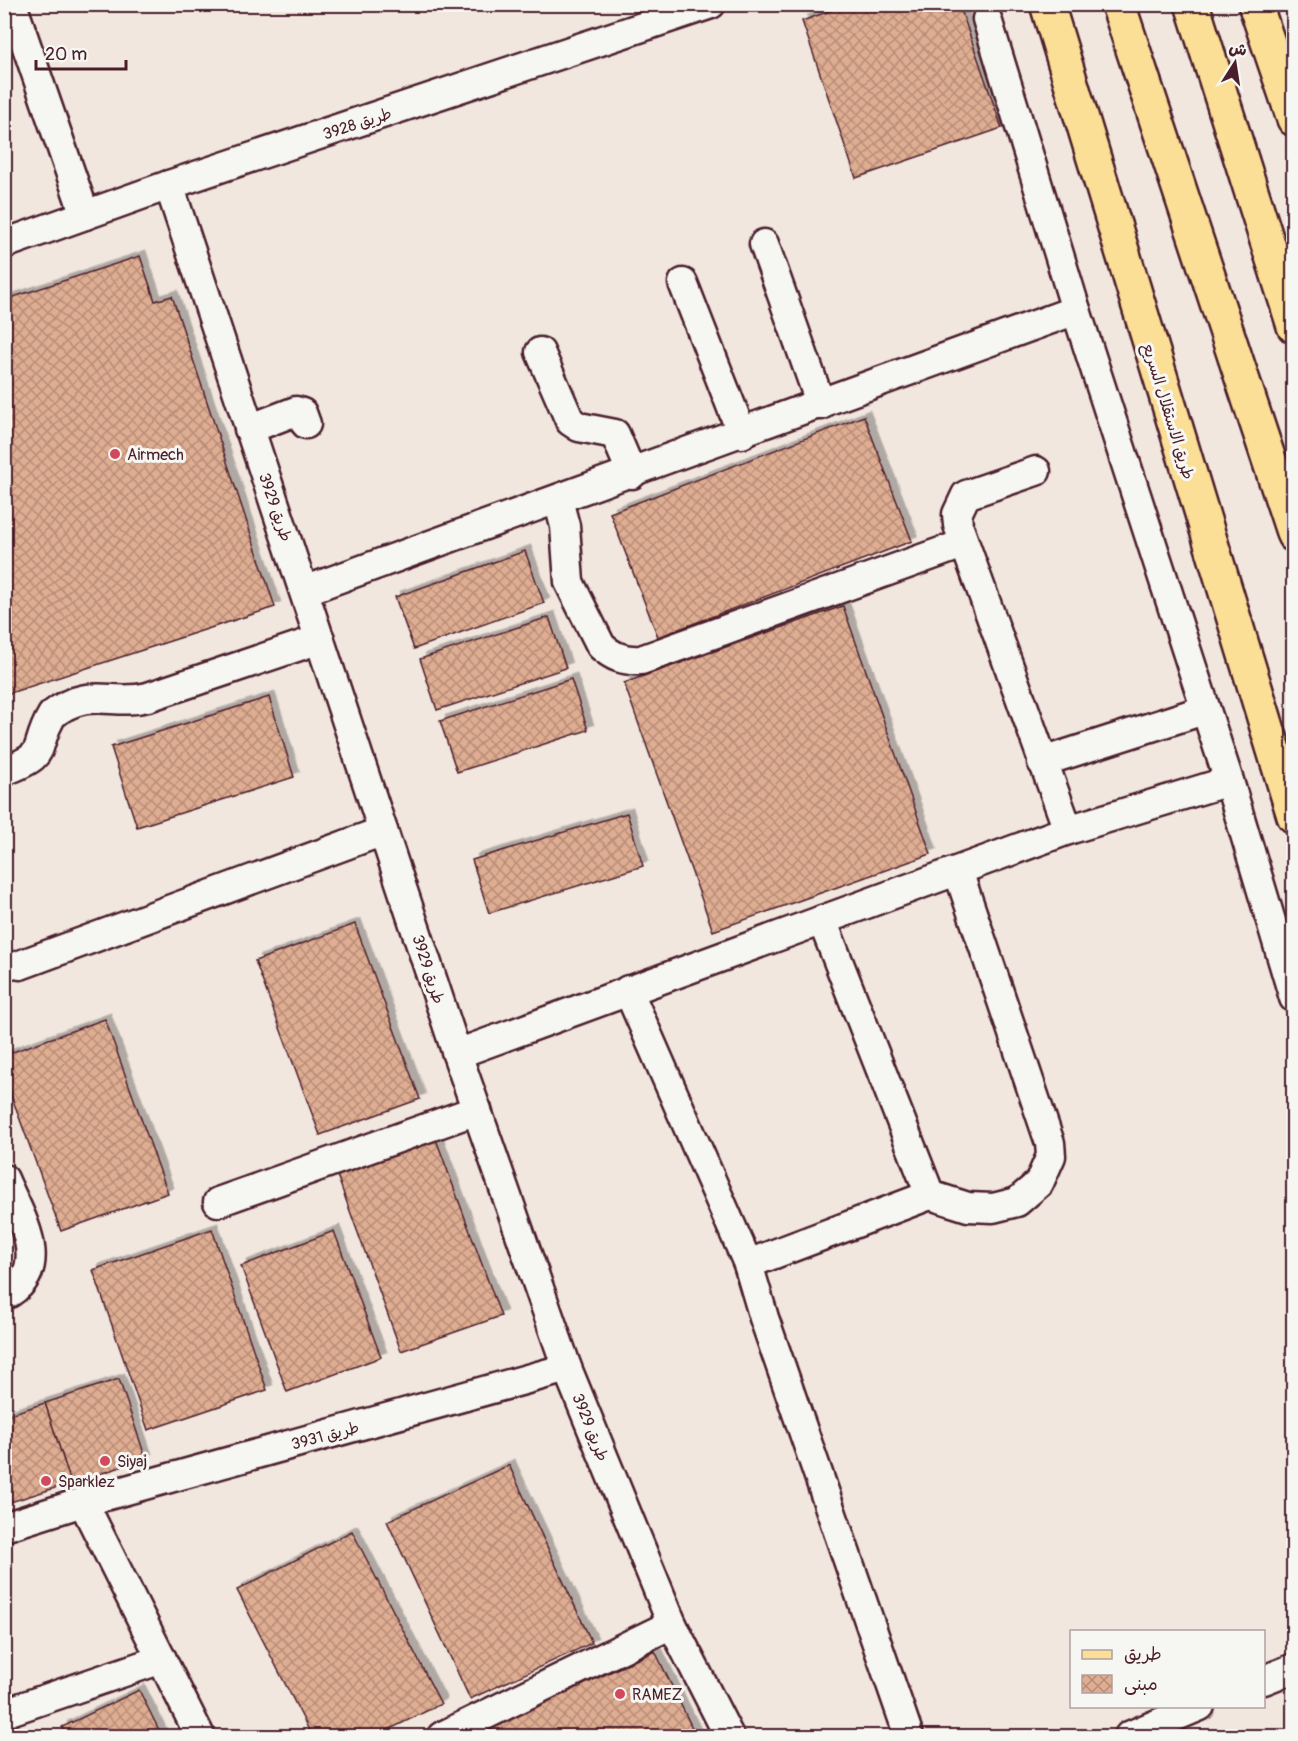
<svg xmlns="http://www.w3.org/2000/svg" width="1298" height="1741" font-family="Pangolin,'Playpen Sans Arabic',sans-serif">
<defs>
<pattern id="building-cross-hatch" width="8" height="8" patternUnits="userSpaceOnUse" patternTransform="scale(1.5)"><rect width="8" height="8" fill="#dfad92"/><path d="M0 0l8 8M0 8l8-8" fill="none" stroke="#b78c77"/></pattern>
<filter id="shadow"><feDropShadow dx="5.5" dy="-5.5" stdDeviation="0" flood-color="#0004"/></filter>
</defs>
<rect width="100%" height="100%" fill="#f1e7df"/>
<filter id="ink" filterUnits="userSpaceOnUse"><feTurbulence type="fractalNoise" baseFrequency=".0167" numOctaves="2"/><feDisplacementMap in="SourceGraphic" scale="12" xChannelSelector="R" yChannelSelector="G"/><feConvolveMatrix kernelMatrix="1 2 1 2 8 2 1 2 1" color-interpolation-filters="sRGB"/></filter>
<g filter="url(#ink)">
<g fill="url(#building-cross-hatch)" stroke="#4a1f2b" stroke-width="1.5" filter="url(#shadow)">
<path d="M849 4H959L1002 128 856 178 802 21Z"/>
<path d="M140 256 155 301 172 296 275 607 4 695V300Z"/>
<path d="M864 416 912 541 658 637 610 513Z"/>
<path d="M525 551 544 603 414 649 395 597Z"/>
<path d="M843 606 931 854 713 931 624 683Z"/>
<path d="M549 617 566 668 437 710 420 659Z"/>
<path d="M571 679 588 730 457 772 440 721Z"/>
<path d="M269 697 294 777 137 827 111 747Z"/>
<path d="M627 813 643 866 489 913 472 860Z"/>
<path d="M355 924 420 1099 320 1135 255 961Z"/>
<path d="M105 1019 168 1193 61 1231 4 1076V1055Z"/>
<path d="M433 1131 501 1316 401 1351 334 1167Z"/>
<path d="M212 1229 267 1390 148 1430 93 1270Z"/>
<path d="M334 1231 381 1357 287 1392 241 1266Z"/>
<path d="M119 1379 146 1459 71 1483 45 1403Z"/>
<path d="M45 1403 71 1483 4 1504V1416Z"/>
<path d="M509 1465 592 1643 470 1699 387 1521Z"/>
<path d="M352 1531 441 1704 376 1736H312L237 1590Z"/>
<path d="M655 1651 696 1736H474Z"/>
<path d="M139 1690 162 1736H67L62 1727Z"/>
</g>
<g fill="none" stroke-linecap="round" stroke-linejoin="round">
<g stroke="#4a1f2b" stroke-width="33">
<g id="minor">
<path d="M12 4 85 215"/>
<path d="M169 185 457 1054 567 1368 672 1624 729 1736"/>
<path d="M4 244 169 185 711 4"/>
<path d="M764 244 821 405"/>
<path d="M683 283 742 434"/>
<path d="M1076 310 1229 781 1294 998"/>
<path d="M540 352 570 421 579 427 615 434 632 474"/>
<path d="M249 429 296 411 302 413 306 424"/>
<path d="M1036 471 966 495 957 514 958 525 1068 830"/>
<path d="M558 500 565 526 569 582 601 646C613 657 624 661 641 660L963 544"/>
<path d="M304 591 1076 310 987 19"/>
<path d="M1042 762 1204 710"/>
<path d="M4 771C52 753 31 751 52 715 87 686 112 706 148 697L320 639"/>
<path d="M822 920 930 1195"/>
<path d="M20 965 383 831"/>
<path d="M628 990 748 1264 764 1318 909 1736"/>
<path d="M457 1054 1068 830 1229 781"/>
<path d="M4 1179C20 1217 55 1269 4 1296"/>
<path d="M218 1202 477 1110"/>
<path d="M748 1264 930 1195 968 1207 993 1208 1017 1202 1039 1183 1051 1156 1050 1143 958 871"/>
<path d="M83 1502 200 1736"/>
<path d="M4 1527 83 1502 567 1368"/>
<path d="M1264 1680 1294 1668"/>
<path d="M4 1713 162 1659"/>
<path d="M442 1736 672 1624"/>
<path d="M1129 1736 1200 1706"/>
</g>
</g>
<g stroke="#4a1f2b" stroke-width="38">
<g id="major">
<path d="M1047 4 1294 816"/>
<path d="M1118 4 1294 535"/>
<path d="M1192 4 1294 326"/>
<path d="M1255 4 1294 119"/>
</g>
</g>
<use href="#minor" stroke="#f6f6f2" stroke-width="28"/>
<use href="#major" stroke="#fbdf96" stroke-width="33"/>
</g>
</g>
<g fill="#d1495b" stroke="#f6f6f2" stroke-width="2">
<circle cx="115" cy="454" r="6"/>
<circle cx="105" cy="1461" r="6"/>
<circle cx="46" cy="1481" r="6"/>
<circle cx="620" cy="1694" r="6"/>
</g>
<g text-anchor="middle" stroke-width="6" stroke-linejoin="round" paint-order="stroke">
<g font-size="16" fill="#4a1f2b" stroke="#f6f6f2">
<text transform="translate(357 123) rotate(-18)" y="6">طريق 3928</text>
<text transform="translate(1169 411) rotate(73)" y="6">طريق الاستقلال السريع</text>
<text transform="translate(276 507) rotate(71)" y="6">طريق 3929</text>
<text transform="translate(429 969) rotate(72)" y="6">طريق 3929</text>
<text transform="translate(591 1427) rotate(68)" y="6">طريق 3929</text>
<text transform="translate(325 1435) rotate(-15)" y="6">طريق 3931</text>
</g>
<g font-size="16" fill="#4a1f2b" stroke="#f6f6f2" text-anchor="start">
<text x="127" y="460">Airmech</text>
<text x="117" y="1467">Siyaj</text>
<text x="58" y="1487">Sparklez</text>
<text x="632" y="1700">RAMEZ</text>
</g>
</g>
<rect width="1298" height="1741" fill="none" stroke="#f6f6f2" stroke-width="24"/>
<rect x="12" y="12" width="1274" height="1717" fill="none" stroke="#4a1f2b" stroke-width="2" filter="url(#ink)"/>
<rect x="1070" y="1630" width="195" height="78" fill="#f6f6f2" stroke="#b1a0a2" stroke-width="1.5"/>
<rect x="1082" y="1650" width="30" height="9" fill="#fbdf96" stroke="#b1a0a2" stroke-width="1.5"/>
<text x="1124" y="1660" font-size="18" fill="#4a1f2b">طريق</text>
<rect x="1082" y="1675" width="30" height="18" fill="url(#building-cross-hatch)" stroke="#b1a0a2" stroke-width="1.5"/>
<text x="1124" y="1690" font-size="18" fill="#4a1f2b">مبنى</text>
<g transform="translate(1235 63) rotate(12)" stroke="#f6f6f2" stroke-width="4.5" paint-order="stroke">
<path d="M0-4.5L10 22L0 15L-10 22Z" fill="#4a1f2b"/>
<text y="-9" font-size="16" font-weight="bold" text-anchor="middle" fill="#4a1f2b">ش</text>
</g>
<path d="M36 60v9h90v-9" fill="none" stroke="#4a1f2b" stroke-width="3"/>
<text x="45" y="60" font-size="18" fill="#4a1f2b" stroke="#f6f6f2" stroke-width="4.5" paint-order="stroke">20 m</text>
</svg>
